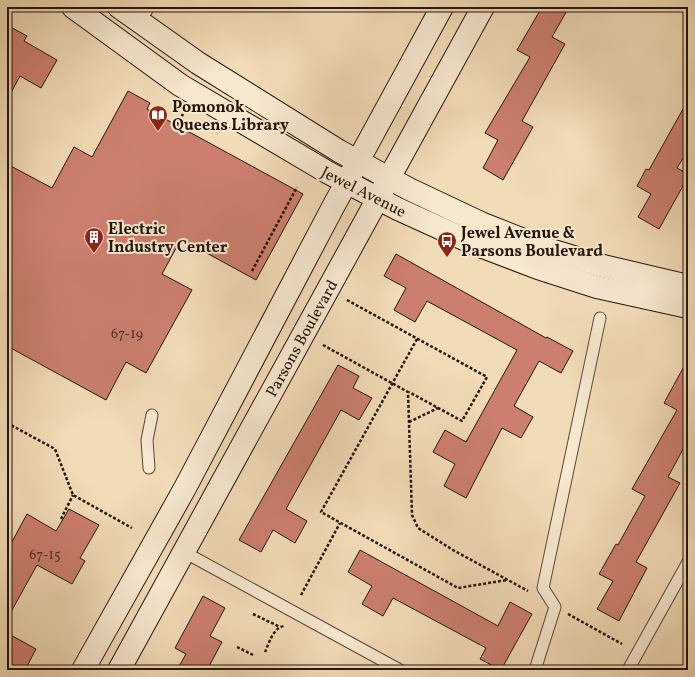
<svg xmlns="http://www.w3.org/2000/svg" width="695" height="677" font-family="Vollkorn,serif">
<rect width="100%" height="100%" fill="#f2dbb7"/>
<filter id="stains"><feTurbulence type="fractalNoise" baseFrequency=".005" numOctaves="4"/><feColorMatrix values="0 0 0 0 .2 0 0 0 0 .09 0 0 0 0 .02 0 0 0 .5 -.17"/></filter>
<radialGradient id="worn" r=".72"><stop offset=".6" stop-color="#630" stop-opacity="0"/><stop offset="1" stop-color="#630" stop-opacity=".3"/></radialGradient>
<g fill="#cc7f6f" stroke="#24150e">
<path d="M542 7H569L552 37 565 44 522 121 533 127 503 180 483 168 498 140 485 133 530 57 517 50Z"/>
<path d="M7 25 27 36 24 41 57 60 41 88 20 76 7 100Z"/>
<path d="M128 91 150 103 147 109 303 194 256 280 181 239 162 274 192 290 146 373 126 362 106 400 7 346V164L52 188 74 147 92 157Z"/>
<path d="M688 100V150L677 168 688 174V177L659 229 638 217 651 194 637 186 646 169 649 170Z"/>
<path d="M396 254 546 338 547 337 573 351 561 373 539 361 514 406 533 417 521 438 502 428 466 498 444 486 455 464 433 452 445 430 466 442 517 350 427 301 415 322 394 310 406 288 384 276Z"/>
<path d="M688 359V440L668 477 680 483 636 562 647 568 619 621 597 609 613 581 599 574 616 544 618 545 645 496 632 489 677 410 664 403Z"/>
<path d="M338 365 359 376 353 388 372 398 359 420 341 410 286 509 307 521 295 543 273 530 261 552 239 540Z"/>
<path d="M69 509 99 525 80 558 85 561 72 584 37 565 7 619V551L27 514 56 531Z"/>
<path d="M360 550 498 626 510 602 532 614 501 670 480 659 486 648 393 598 383 616 362 604 372 586 348 572Z"/>
<path d="M203 596 225 608 210 636 222 642 207 670H177L186 654 175 648Z"/>
<path d="M7 633 36 649 25 670H7Z"/>
</g>
<g fill="none" stroke-linecap="round" stroke-linejoin="round">
<g stroke="#584638" stroke-width="13">
<g id="lane">
<path d="M139 22 149 7"/>
<path d="M149 468 147 440 152 415"/>
<path d="M184 552 400 670"/>
<path d="M535 670 555 607 543 588 600 318"/>
<path d="M628 670 688 562"/>
</g>
</g>
<g stroke="#24150e" stroke-width="24">
<g id="secondary">
<path d="M73 7 180 85 327 172 398 209 475 244 538 268 597 287 688 307"/>
<path d="M119 7 198 63 339 151 409 189 483 224 544 248 603 266 688 286"/>
<path d="M83 670 185 488 333 207 442 7"/>
<path d="M119 670 483 7"/>
</g>
</g>
<g stroke="#24150e" stroke-width="2.5" stroke-dasharray="3 2" stroke-linecap="butt">
<path d="M177 125 183 114"/>
<path d="M252 271 297 187"/>
<path d="M347 300 487 377 462 421 409 392"/>
<path d="M417 339 321 512 458 588 507 580"/>
<path d="M323 345 408 392 412 515 418 528 453 550 528 591"/>
<path d="M409 422 438 408"/>
<path d="M7 423 55 449 73 495 132 528"/>
<path d="M61 519 73 495"/>
<path d="M301 595 340 523"/>
<path d="M253 614 280 627"/>
<path d="M568 614 622 644"/>
<path d="M237 647 253 655"/>
<path d="M265 652C269 643 274 626 285 626"/>
</g>
<use href="#lane" stroke="#f7e8d0" stroke-width="11"/>
<use href="#secondary" stroke="#f7e8d0" stroke-width="22"/>
</g>
<defs>
<g id="library-pin" transform="scale(1)"><path d="M0 17L-7.5 6A9.5 9.5 0 1 1 7.5 6Z" fill="#8f2418" stroke="#f7e8d0"/><path d="M-6-4Q-3-5.5-.7-3.5V5Q-3 3-6 4ZM6-4Q3-5.5 .7-3.5V5Q3 3 6 4Z" fill="#fff"/></g>
<g id="building-pin" transform="scale(1)"><path d="M0 17L-7.5 6A9.5 9.5 0 1 1 7.5 6Z" fill="#8f2418" stroke="#f7e8d0"/><path d="M-4-6H4V6H1V3H-1V6H-4ZM-2.5-4.3h1.7v1.8h-1.7ZM.8-4.3h1.7v1.8H.8ZM-2.5-1h1.7V.8h-1.7ZM.8-1h1.7V.8H.8Z" fill="#fff"/></g>
<g id="bus-pin" transform="scale(1)"><path d="M0 17L-7.5 6A9.5 9.5 0 1 1 7.5 6Z" fill="#8f2418" stroke="#f7e8d0"/><path d="M-5-6H5V4H4V6H2V4H-2V6H-4V4H-5ZM-3.5-4V0h7V-4ZM-3.5 1.2v1.5H-2V1.2ZM2 1.2v1.5H3.5V1.2Z" fill="#fff"/></g>
</defs>
<g fill-rule="evenodd">
<use href="#library-pin" x="158" y="115"/>
<use href="#building-pin" x="94" y="237"/>
<use href="#bus-pin" x="447" y="241"/>
</g>
<g text-anchor="middle" stroke-width="4" stroke-linejoin="round" paint-order="stroke">
<g font-size="14" fill="#4e3026">
<text x="127" y="338">67-19</text>
<text x="45" y="559">67-15</text>
</g>
<g font-size="16" font-weight="bold" fill="#24150e" stroke="#f7e8d0" text-anchor="start">
<text x="172" y="112">Pomonok<tspan x="172" dy="18">Queens Library</tspan></text>
<text x="108" y="234">Electric<tspan x="108" dy="18">Industry Center</tspan></text>
<text x="461" y="238">Jewel Avenue &amp;<tspan x="461" dy="18">Parsons Boulevard</tspan></text>
</g>
<g font-size="16" fill="#24150e" stroke="#f7e8d0">
<text transform="translate(364 191) rotate(27)" y="6">Jewel Avenue</text>
<text transform="translate(301 338) rotate(-61)" y="6">Parsons Boulevard</text>
</g>
</g>
<rect width="695" height="677" fill="none" stroke="#f2dbb7" stroke-width="24"/>
<rect x="8" y="8" width="679" height="661" fill="none" stroke="#24150e" stroke-width="2"/>
<rect x="12" y="12" width="671" height="653" fill="none" stroke="#24150e"/>
<rect width="100%" height="100%" filter="url(#stains)"/>
<rect width="100%" height="100%" fill="url(#worn)"/>
</svg>
